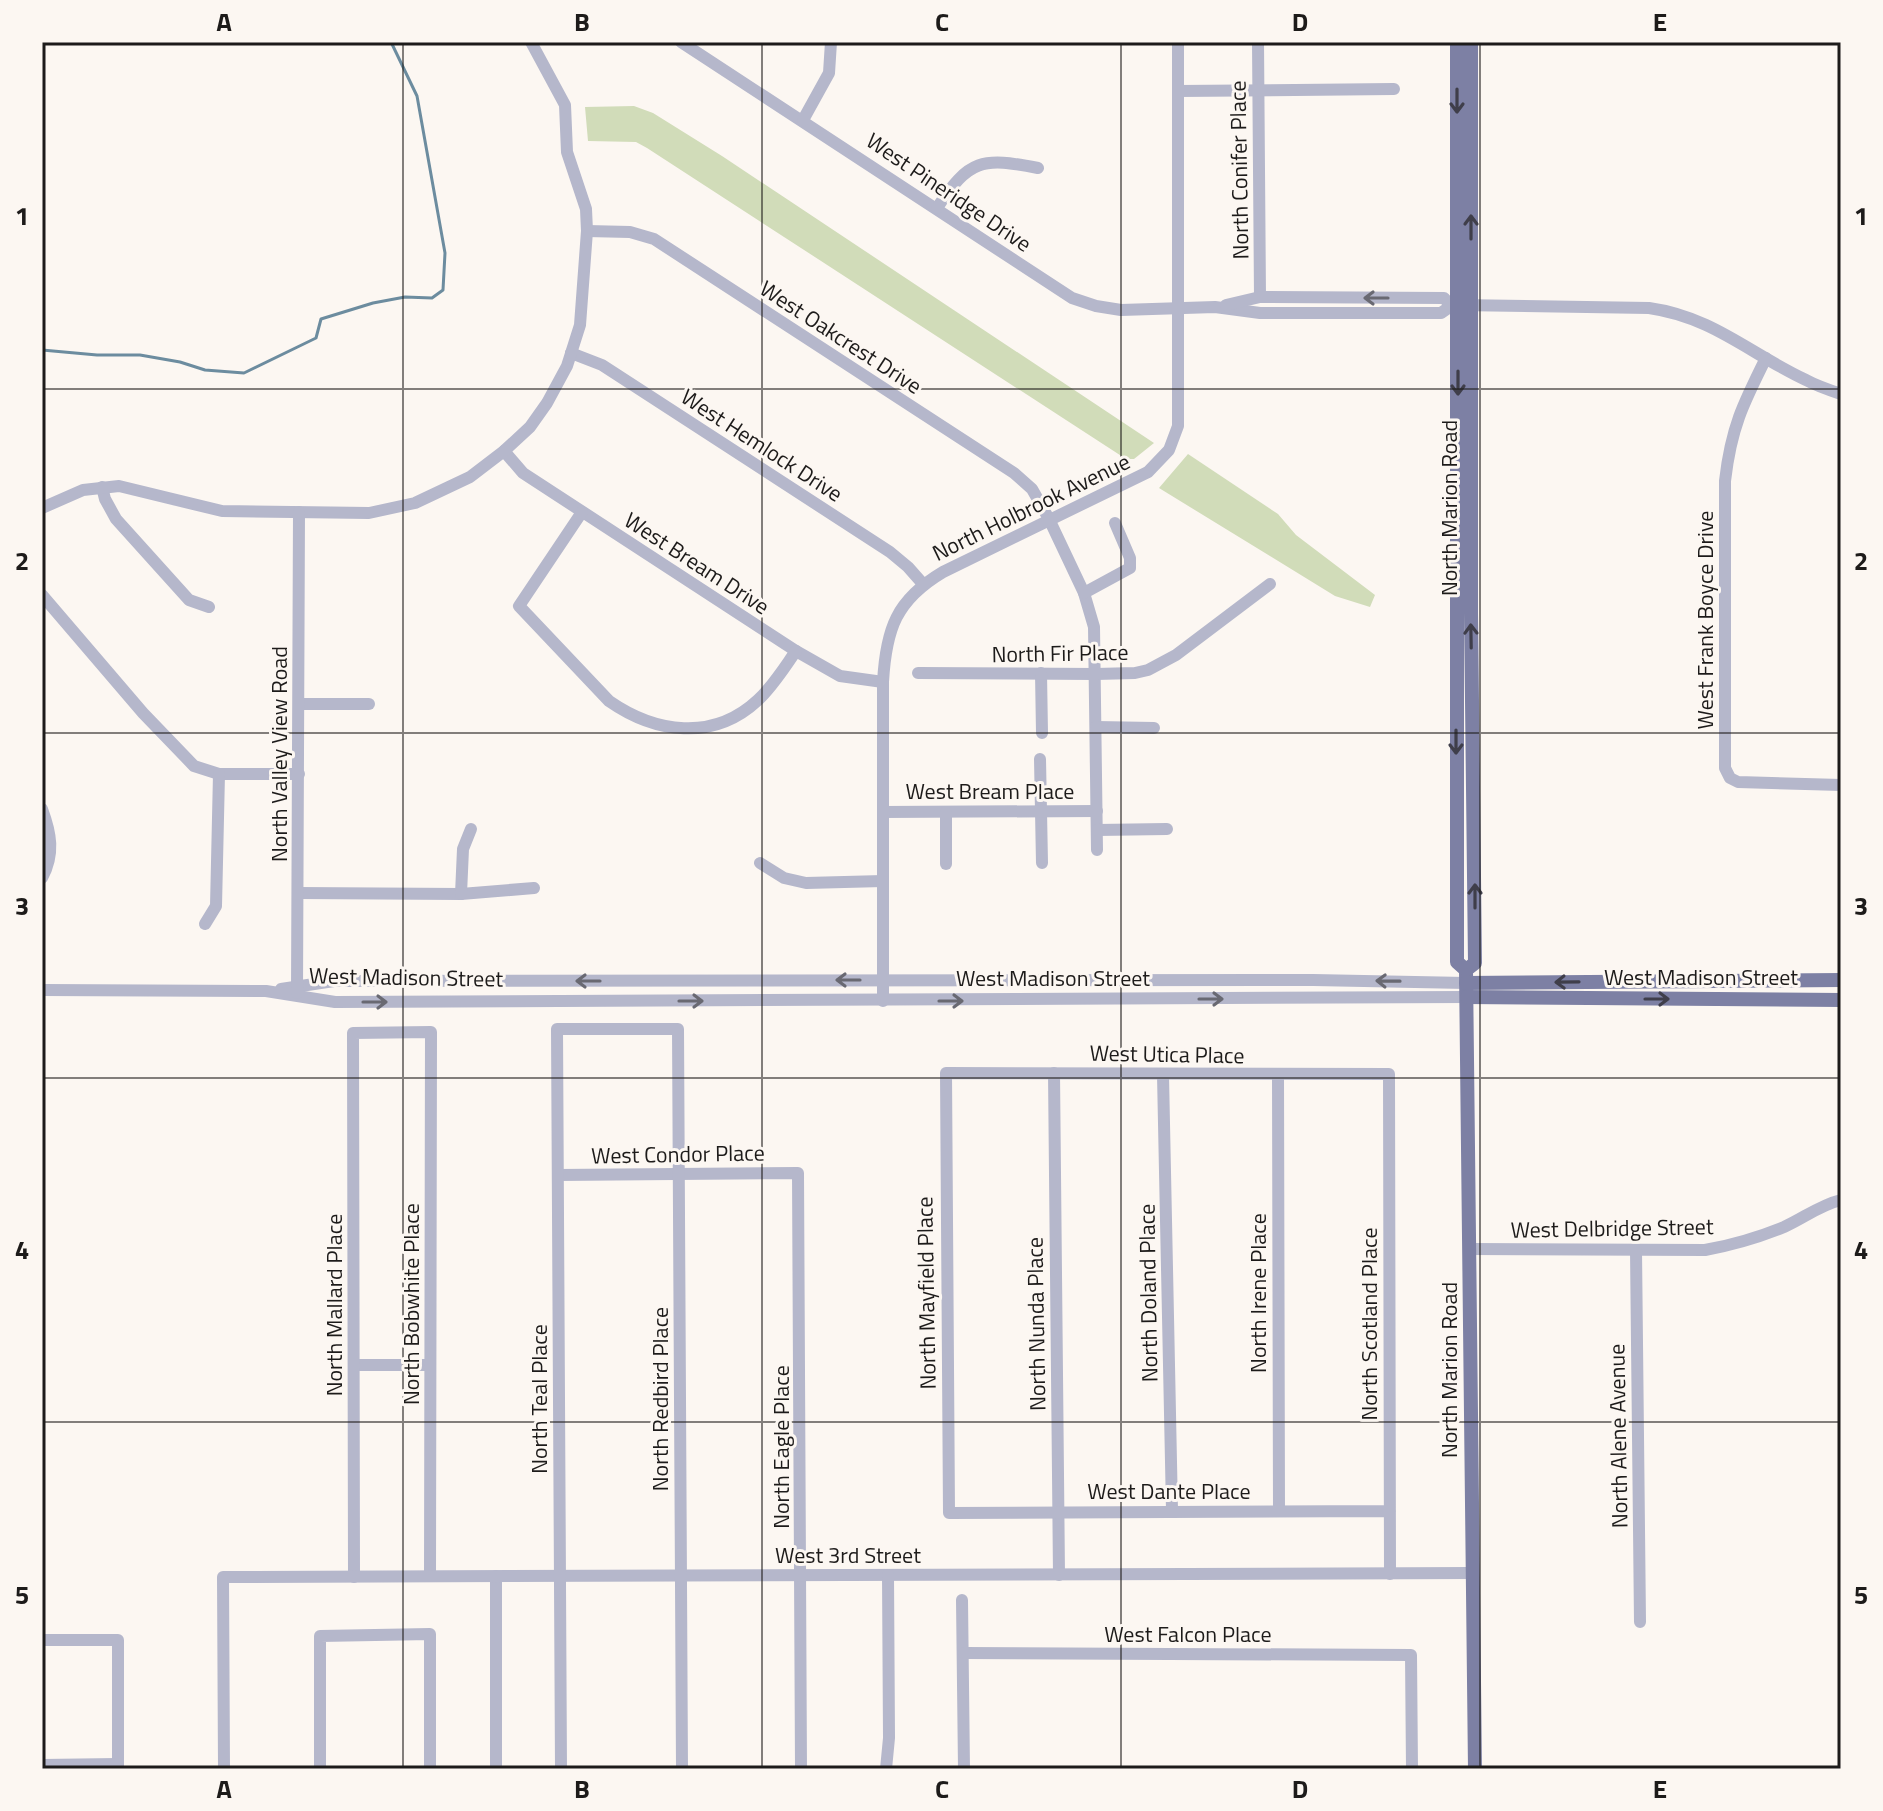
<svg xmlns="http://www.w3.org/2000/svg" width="1883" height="1811" font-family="'Titillium Web',sans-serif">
<rect width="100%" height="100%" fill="#fcf7f2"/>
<g fill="#d1dcb9">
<path d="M634 106 653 113 722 156 1154 443 1134 459H1126L647 148 636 142 588 141 585 107Z"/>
<path d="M1188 454 1278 514 1296 535 1375 595 1370 607 1335 596 1159 488Z"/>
</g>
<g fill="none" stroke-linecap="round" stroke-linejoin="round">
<path stroke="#6c8c9f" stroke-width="3" d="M42 350 97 355H140L180 362 205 370 244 373 316 338 321 319 373 303 405 297 432 298 443 290 445 253 417 96 391 42"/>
<g stroke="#b5b7cb" stroke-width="12">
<path d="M681 42 1072 298 1096 306 1121 310 1215 307 1260 313H1441L1451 306 1458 305 1649 308C1713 317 1750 354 1806 380 1817 386 1829 390 1841 394"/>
<path d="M1258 42 1260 297"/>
<path d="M1178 91 1394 89"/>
<path d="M803 120 829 73 831 42"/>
<path d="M937 208C969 159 982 157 1038 168"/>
<path d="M587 231 630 232 654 239 1014 473 1032 489 1049 519 1084 593 1094 627 1097 850"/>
<path d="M1226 305 1260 297 1444 298 1451 306"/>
<path d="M571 353 602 365 890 552 908 567 923 584"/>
<path d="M1766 358C1743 404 1731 428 1725 481V768L1730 778 1738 782 1841 785"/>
<path d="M504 451 523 473 796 651 840 676 883 682"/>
<path d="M102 487 105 499 116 519 189 600 209 607"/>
<path d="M42 508 83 490 119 486 222 511 369 513 415 503 470 477 504 451 530 427 547 403 567 366 580 325 587 231 586 209 567 152 565 105 531 42"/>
<path d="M582 512 519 606 609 701C655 733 713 742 758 700 773 686 784 668 796 651"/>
<path d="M1084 593 1130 568V558L1115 523"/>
<path d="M42 595 143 713 194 766 219 774H299"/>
<path d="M918 673 1096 674 1135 673 1148 670 1176 655 1270 584"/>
<path d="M1041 673 1042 733"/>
<path d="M299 704H369"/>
<path d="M1096 727 1154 728"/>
<path d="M1040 759 1042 863"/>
<path d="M42 809C51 833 55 854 42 878"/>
<path d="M883 812 1097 811"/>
<path d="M946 812V864"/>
<path d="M1097 830 1167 829"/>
<path d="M760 863 784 878 806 883 883 881"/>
<path d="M298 893 461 894 534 888"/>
<path d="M461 894 463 849 471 829"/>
<path d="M205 924 216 906 219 774"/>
<path d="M281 989 334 981 1313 980 1466 983"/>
<path d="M42 990 266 991 335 1002 1467 997"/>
<path d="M297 993 299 512"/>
<path d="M883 1001V682C886 629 896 600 943 572L1148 472 1169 450 1178 426V42"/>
<path d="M1054 1073 1059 1575"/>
<path d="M1163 1075 1172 1510"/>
<path d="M1278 1075 1279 1511"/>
<path d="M558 1175 798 1173 801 1769"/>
<path d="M1470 1249 1705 1250C1733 1245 1757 1238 1784 1227 1804 1218 1820 1205 1841 1200"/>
<path d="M1636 1250 1640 1622"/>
<path d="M354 1365H430"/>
<path d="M1390 1511 949 1513 946 1073 1389 1074 1390 1574"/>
<path d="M496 1576V1769"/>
<path d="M354 1577 353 1033 431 1032 430 1576"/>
<path d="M962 1600 964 1769"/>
<path d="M42 1640H118V1769"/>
<path d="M964 1653 1411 1655 1412 1769"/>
<path d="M42 1765 118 1764"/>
<path d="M224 1769 223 1577 1473 1573"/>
<path d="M320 1769V1636L430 1634V1769"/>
<path d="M561 1769 557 1029H678L682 1769"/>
<path d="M886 1769 889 1738 888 1575"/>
</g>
<g stroke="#7d80a4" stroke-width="14">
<path d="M1457 42V962L1466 970 1475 1769"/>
<path d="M1466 970 1475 963 1471 613V42"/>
<path d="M1466 983 1841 980"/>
<path d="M1467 997 1841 1000"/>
</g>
</g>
<defs><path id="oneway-shaft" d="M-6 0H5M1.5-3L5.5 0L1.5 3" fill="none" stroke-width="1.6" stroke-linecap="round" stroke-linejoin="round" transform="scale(2)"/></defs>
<g stroke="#3f3e4a">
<use href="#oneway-shaft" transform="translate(1457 101) rotate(90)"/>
<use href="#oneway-shaft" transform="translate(1471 227) rotate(-90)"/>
<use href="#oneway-shaft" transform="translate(1458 383) rotate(90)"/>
<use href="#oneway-shaft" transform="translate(1471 636) rotate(-91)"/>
<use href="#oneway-shaft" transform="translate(1456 742) rotate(90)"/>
<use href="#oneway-shaft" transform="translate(1475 896) rotate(-90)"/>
<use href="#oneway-shaft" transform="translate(1567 982) rotate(179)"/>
<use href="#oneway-shaft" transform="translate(1657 999)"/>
</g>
<g stroke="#696972">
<use href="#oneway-shaft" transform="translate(1376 298) rotate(-180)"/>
<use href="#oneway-shaft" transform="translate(848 980) rotate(180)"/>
<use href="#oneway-shaft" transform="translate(588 981) rotate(180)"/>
<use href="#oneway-shaft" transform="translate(1388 981) rotate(-179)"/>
<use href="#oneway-shaft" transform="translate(1211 999)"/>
<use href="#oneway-shaft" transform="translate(691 1001)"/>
<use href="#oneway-shaft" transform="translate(951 1001)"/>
<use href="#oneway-shaft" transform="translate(375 1002)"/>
</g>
<path fill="none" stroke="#1d1b1a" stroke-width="2" stroke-opacity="0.55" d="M403 42V1769M762 42V1769M1121 42V1769M1480 42V1769M42 389H1841M42 733H1841M42 1078H1841M42 1422H1841"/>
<g text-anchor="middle" stroke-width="6" stroke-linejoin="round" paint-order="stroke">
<g font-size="22" fill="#1d1b1a" stroke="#fcf7f2">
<text transform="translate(1239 170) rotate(-91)" y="8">North Conifer Place</text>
<text transform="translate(949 192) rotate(34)" y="8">West Pineridge Drive</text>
<text transform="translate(841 337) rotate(33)" y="8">West Oakcrest Drive</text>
<text transform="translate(762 445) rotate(33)" y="8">West Hemlock Drive</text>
<text transform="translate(1031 507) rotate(-26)" y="8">North Holbrook Avenue</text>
<text transform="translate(1449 508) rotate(-90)" y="8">North Marion Road</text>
<text transform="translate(697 563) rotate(33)" y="8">West Bream Drive</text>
<text transform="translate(1705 620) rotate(-90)" y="8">West Frank Boyce Drive</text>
<text transform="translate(1060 653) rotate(-1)" y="8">North Fir Place</text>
<text transform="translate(279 754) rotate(-90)" y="8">North Valley View Road</text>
<text x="990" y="799">West Bream Place</text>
<text transform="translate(406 977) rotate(1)" y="8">West Madison Street</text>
<text x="1701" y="985">West Madison Street</text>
<text x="1053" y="986">West Madison Street</text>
<text transform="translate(1167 1054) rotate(1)" y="8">West Utica Place</text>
<text transform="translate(678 1154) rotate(-1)" y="8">West Condor Place</text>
<text transform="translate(1612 1228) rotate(-1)" y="8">West Delbridge Street</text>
<text transform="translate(926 1293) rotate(-91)" y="8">North Mayfield Place</text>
<text transform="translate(1148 1293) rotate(-91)" y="8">North Doland Place</text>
<text transform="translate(1258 1293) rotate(-90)" y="8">North Irene Place</text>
<text transform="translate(411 1304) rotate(-90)" y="8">North Bobwhite Place</text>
<text transform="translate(334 1305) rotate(-90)" y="8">North Mallard Place</text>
<text transform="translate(1036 1324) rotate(-91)" y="8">North Nunda Place</text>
<text transform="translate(1369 1324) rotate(-90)" y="8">North Scotland Place</text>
<text transform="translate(1449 1370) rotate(-90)" y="8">North Marion Road</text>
<text transform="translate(539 1399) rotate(-90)" y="8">North Teal Place</text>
<text transform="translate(660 1399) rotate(-90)" y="8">North Redbird Place</text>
<text transform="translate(1618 1436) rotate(-91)" y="8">North Alene Avenue</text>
<text transform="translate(781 1447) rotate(-90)" y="8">North Eagle Place</text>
<text x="1169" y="1499">West Dante Place</text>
<text x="848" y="1563">West 3rd Street</text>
<text x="1188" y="1642">West Falcon Place</text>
</g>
</g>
<rect width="1883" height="1811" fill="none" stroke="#fcf7f2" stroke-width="88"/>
<rect x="44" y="44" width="1795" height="1723" fill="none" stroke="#1d1b1a" stroke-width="3"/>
<g font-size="26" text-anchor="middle" font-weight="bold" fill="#1d1b1a">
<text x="224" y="31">A</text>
<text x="582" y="31">B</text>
<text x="942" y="31">C</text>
<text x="1300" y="31">D</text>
<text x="1660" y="31">E</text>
<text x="22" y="225">1</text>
<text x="1861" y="225">1</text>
<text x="22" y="570">2</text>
<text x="1861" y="570">2</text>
<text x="22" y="915">3</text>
<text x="1861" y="915">3</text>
<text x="22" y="1259">4</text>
<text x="1861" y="1259">4</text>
<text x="22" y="1604">5</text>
<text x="1861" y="1604">5</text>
<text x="224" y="1798">A</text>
<text x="582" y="1798">B</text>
<text x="942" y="1798">C</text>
<text x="1300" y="1798">D</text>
<text x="1660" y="1798">E</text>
</g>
</svg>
